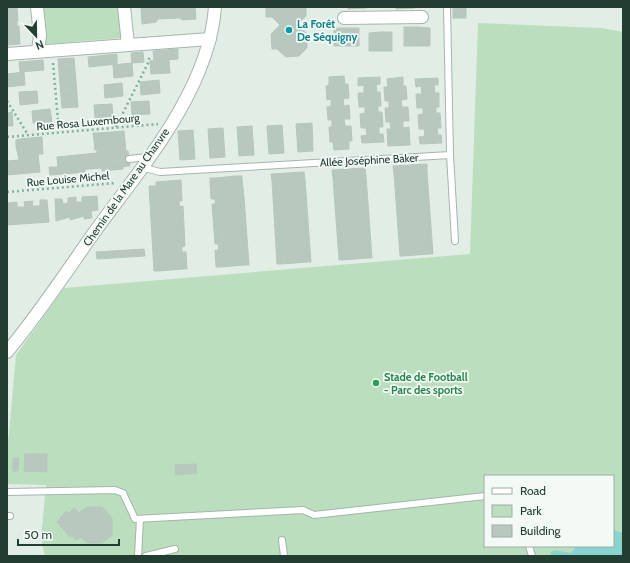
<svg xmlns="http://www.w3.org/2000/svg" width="630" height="563" font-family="Cabin,sans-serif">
<rect width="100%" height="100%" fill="#e2ede6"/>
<g fill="#bbdebe" fill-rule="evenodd">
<path d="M42 7H118L121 38 45 44Z"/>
<path d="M478 23 601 28 623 32V540L604 556H45L41 539 46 485 7 484V455L16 355 64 288 470 254ZM485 476H613V546H485Z"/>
</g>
<path fill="#89d3d1" d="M613 530 623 533V556H552L550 552 556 550 570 553 574 550V546H613Z"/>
<g fill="#b8c8bf" stroke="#b5c7bc">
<path d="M141 7H195L196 19 182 20 180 18 158 19 156 22 142 24Z"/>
<path d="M266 7H306V16L298 24 307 34V48L299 56 286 57 277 49H272L271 34 280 25 272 17H266Z"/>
<path d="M348 7H367V8L348 9Z"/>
<path d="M396 7H415V8L396 9Z"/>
<rect x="453" y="7" width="13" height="8"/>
<path d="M17 8 18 21 7 22V9Z"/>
<rect x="453" y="15" width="13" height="3"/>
<path d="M17 21V26L7 27V22Z"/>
<path d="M19 26 20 44 7 45V27Z"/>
<rect x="404" y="27" width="13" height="19"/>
<path d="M417 27 430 28V46H417Z"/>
<path d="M334 28H346L347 46H334Z"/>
<path d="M346 28H359V46H347Z"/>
<path d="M381 32V51H369V33Z"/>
<rect x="381" y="32" width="11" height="19"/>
<path d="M178 49V59L154 61 153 51Z"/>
<path d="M143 52 144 62 132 63 131 53Z"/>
<path d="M117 54V64L89 67 88 57Z"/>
<path d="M74 58 75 70 59 72 58 59Z"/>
<path d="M43 60 44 70 20 72 19 62Z"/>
<path d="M169 60 170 73 151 74 150 61Z"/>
<path d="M132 63 133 76 114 78 113 65Z"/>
<path d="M75 70 76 82 60 84 59 72Z"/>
<path d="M24 72 25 85 7 87V74Z"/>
<path d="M344 76 345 84H348L349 98 343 99 344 106 349 105 350 119H344L345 126H351L352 141H349V149L334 150 333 142H330L329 127H332V120H328L327 107 331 106V99L327 100 326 86 329 85V77Z"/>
<path d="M380 77V84L376 85 377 92H380L381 106H378V112H382L383 127H379V134H383L384 142 362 143 361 136 367 135 366 128H361L360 114 365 113V107H359L358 93H364V85L358 86V78Z"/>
<path d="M403 77V86H406L407 99 401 100 402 107H408L409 121H403V128L409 127 410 145 388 146 387 129H391L390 122H386L385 108H389V101H385L384 87H388L387 79Z"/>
<path d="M438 78V85H434L435 93H439V107H436V113H440L441 128H437L438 135H441L442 143 420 144 419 137 425 136 424 129H419L418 115 423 114V108H417L416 94H422L421 86 416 87 415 79Z"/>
<path d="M159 80 160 93 141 95 140 82Z"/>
<path d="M76 82 77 94 61 96 60 84Z"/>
<path d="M122 83 123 96 105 98 104 85Z"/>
<path d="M37 91 38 103 20 105 19 92Z"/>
<path d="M77 94 78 107 62 108 61 96Z"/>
<path d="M149 101 150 114 132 115 131 102Z"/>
<path d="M112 104 113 117 95 118 94 105Z"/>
<path d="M50 109 52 122 33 123 32 111Z"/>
<path d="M12 112 13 126H7V113Z"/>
<path d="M312 123 313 151 298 152 296 124Z"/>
<path d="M282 125 284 153 269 154 267 126Z"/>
<path d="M252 126 254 155 239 156 237 127Z"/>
<path d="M223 128 225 157 210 158 208 129Z"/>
<path d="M193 130 195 159 180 160 178 131Z"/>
<path d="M124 131 126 151H128L130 166 75 170V173L50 175 49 167H58L57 157 97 153V150H95L94 140 99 139V133Z"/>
<path d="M93 133H99V139L94 140Z"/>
<path d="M42 137 43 154H38L40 172 7 175V161L19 160 16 146H21L20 139Z"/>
<path d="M20 139 21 146H16V140Z"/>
<path d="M427 164V172H424L430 254 403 256 397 174H394L393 166Z"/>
<path d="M123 166V169L102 171V168Z"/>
<path d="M365 168 366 176H363L369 258 342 260 336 178H333L332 170Z"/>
<path d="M85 169V172L75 173V170Z"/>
<path d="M304 172 305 180H302L308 262 281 264 275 181H272L271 174Z"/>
<path d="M424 172H427L433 254H430Z"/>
<path d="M394 174H397L403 256H400Z"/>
<path d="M235 176H242V180L235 181Z"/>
<path d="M235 176V181L242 180 244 197H240L245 265 220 267 215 199H211L210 182H217V178Z"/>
<path d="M363 176H366L372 258H369Z"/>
<rect x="210" y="178" width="7" height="4"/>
<path d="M333 178H336L342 260H339Z"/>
<path d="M181 180 182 201H179L183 269 158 271 154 203H150L149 186H156V182Z"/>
<path d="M302 180H305L311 262H308Z"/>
<path d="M272 181H275L281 264H277Z"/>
<path d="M97 196 98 210 91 211 92 218 84 219V216L70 220V217L56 221 55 199H62L63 204 68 203V198L76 197V202H82V197Z"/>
<path d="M240 197H244L249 265H245Z"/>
<path d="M40 200H47L49 222 7 225 8 203 17 202V207H25L24 202 33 201 32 206H40Z"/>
<path d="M150 203H154L158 271H154Z"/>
<path d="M212 204H215L218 244H215Z"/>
<path d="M183 206 185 246 182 247 179 207Z"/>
<path d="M144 249 145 256 97 259 96 252Z"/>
<path d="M215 250H218L220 267H216Z"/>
<path d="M182 252H186L187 269H183Z"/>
<path d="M25 454H47V472L24 471Z"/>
<path d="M13 458H19L18 471H13Z"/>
<path d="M196 464 197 473 176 475 175 465Z"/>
<path d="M87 507H102L112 518V535L102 543H87L81 537 76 540 63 526 66 523 57 522 66 511 68 514 74 508 79 513Z"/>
<path d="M57 522 66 523 63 526 71 536 70 537Z"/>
</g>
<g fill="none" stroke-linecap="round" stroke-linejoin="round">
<g stroke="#a5b5ac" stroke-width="8">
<g id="service">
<path d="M450 155 455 241"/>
<path d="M129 159 148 157"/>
<path d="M141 167 160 172 450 155 447 7"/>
<path d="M7 492 115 490 123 493 135 519 303 510 314 515 485 496"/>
<path d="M7 516H10"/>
<path d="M282 540 284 556"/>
<path d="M529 546 532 556"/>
<path d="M138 556 140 519"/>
<path d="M146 556 175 549"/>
</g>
</g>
<g stroke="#a5b5ac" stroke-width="14">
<g id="minor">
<path d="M37 7 40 35 38 51"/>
<path d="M124 7 128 44"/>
<path d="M344 18 422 17"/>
<path d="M7 54 210 39"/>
<path d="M7 352C38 315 65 274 93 234 140 169 209 91 215 7"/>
</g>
</g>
<g stroke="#82b19a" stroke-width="2.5" stroke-dasharray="2 3" stroke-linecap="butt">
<path d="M53 63 59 132"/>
<path d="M7 101 28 135"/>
<path d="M116 127 148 63 150 55"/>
<path d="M7 137 158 124"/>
<path d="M7 192 116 183"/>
</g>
<use href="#service" stroke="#fff" stroke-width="6"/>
<use href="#minor" stroke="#fff" stroke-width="12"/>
</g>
<circle fill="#0f9aa8" stroke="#f3f9f5" stroke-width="1.5" cx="289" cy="30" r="4"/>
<circle fill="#2e9e5b" stroke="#f3f9f5" stroke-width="1.5" cx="376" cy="383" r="4"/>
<g text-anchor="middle" stroke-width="3.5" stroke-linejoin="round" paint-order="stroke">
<g font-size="11" font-weight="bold" fill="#0d838f" stroke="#f3f9f5" text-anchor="start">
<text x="297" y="28">La Forêt<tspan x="297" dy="13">De Séquigny</tspan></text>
</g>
<g font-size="11" fill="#223e32" stroke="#f3f9f5">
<text transform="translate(88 122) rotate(-5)" y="4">Rue Rosa Luxembourg</text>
<text transform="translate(369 160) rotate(-3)" y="4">Allée Joséphine Baker</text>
<text transform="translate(68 179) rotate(-5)" y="4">Rue Louise Michel</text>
<text transform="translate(126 187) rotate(-55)" y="4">Chemin de la Mare au Chanvre</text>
</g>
<g font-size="11" font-weight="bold" fill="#27864d" stroke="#f3f9f5" text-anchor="start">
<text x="384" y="381">Stade de Football<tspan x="384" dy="13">- Parc des sports</tspan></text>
</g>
</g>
<rect width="630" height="563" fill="none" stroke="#223e32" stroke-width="16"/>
<rect x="484" y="475" width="130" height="72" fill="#f3f9f5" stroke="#9faea7"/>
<rect x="492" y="488" width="20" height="6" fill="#ffffff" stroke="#9faea7"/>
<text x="520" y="495" font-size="12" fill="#223e32">Road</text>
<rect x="492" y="505" width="20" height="12" fill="#bbdebe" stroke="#9faea7"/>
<text x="520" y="515" font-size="12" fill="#223e32">Park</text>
<rect x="492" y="525" width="20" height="12" fill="#b8c8bf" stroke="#9faea7"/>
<text x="520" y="535" font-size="12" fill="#223e32">Building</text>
<g transform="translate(36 36) rotate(158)" stroke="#f3f9f5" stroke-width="3" paint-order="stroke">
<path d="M0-3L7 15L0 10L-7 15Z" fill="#223e32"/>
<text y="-6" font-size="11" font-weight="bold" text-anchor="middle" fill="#223e32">N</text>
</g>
<path d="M18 539v6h101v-6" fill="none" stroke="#223e32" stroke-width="2"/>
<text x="24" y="539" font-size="12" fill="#223e32" stroke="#f3f9f5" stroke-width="3" paint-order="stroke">50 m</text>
</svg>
